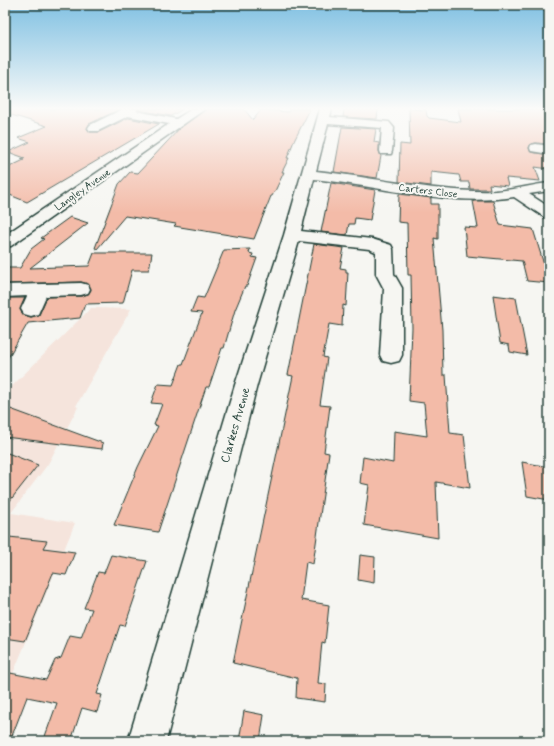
<svg xmlns="http://www.w3.org/2000/svg" width="554" height="746" font-family="Mynerve,sans-serif">
<rect width="100%" height="100%" fill="#f6f6f2"/>
<filter id="ink" filterUnits="userSpaceOnUse"><feTurbulence type="fractalNoise" baseFrequency=".025" numOctaves="2"/><feDisplacementMap in="SourceGraphic" scale="8" xChannelSelector="R" yChannelSelector="G"/><feConvolveMatrix kernelMatrix="1 2 1 2 8 2 1 2 1" color-interpolation-filters="sRGB"/></filter>
<g filter="url(#ink)">
<path fill="#f5e4dc" d="M91 308 131 309 76 406 78 407 48 464 11 513 75 523 5 693V393Z"/>
<g fill="#f3bba8" stroke="#1f3d34">
<path d="M5 109H120L89 124 87 129 90 132H99L128 118 159 124 27 202 5 193V169L24 160 21 159 25 158 8 152 30 142 18 138 47 126 5 113Z"/>
<path d="M139 109H183L171 116 139 110Z"/>
<path d="M206 109H244L253 120 261 110 289 112V109H310L294 141 287 158H289L282 172H284L276 189 272 196H271L254 239 174 226 176 224 125 216 97 249 95 248 119 184 130 172 138 173 180 128Z"/>
<path d="M344 109H378L377 119 343 117Z"/>
<path d="M409 109 426 110 427 116 429 118 461 122 458 109H540L549 126V144L536 143 531 144 529 148 531 152 549 155V169L535 167 540 181 506 178 508 186 489 184 490 189H470L469 182H461L459 175 431 172V186L399 182 400 144 410 145Z"/>
<path d="M342 127 376 129 374 142 379 143V151L381 156 377 178 334 172Z"/>
<path d="M331 183 375 190 370 220 355 218 354 224H349L347 235 321 232Z"/>
<path d="M399 194 431 198V204H438V239L434 238 442 330 443 375H446L450 433 464 435 470 488 436 482 438 538 364 525 369 485 360 483 363 457 393 463 394 431 427 436 424 403 409 401 412 328 411 275H408L407 223 398 222Z"/>
<path d="M473 201H493L500 225 533 229 545 268H549V283L527 281 522 261 467 256 464 227 478 228Z"/>
<path d="M70 217 88 223 30 268 89 266 94 253H152L149 270H132L123 303 85 304 80 318 28 323 5 363V298H25L20 310 24 315 31 317 39 315 47 297 81 296 88 294 91 290 88 284 81 282 5 284V268H20L31 249 44 239 41 238Z"/>
<path d="M314 244 344 248 340 268 346 269V272H348L346 306 343 305 342 326 329 324 323 357 327 358 320 405 330 406 324 452 329 453 313 564 306 562 301 600 329 605 325 643 322 642 318 683 326 684 325 702 296 698 297 678 233 663 293 376 288 375Z"/>
<path d="M250 249 249 253 253 254 252 257 257 258 247 286H245L235 310 224 348H222L209 387H206L158 532 114 525 138 467 158 426 154 425 162 404 151 403 158 384 173 385 181 364H183L202 313 191 312 197 297 204 298 224 250Z"/>
<path d="M493 295 516 298 527 355 510 352 509 345 500 343Z"/>
<path d="M5 407 103 443 102 449 5 437Z"/>
<path d="M5 452 38 465 5 507Z"/>
<path d="M522 462 549 467V500L527 496Z"/>
<path d="M9 537 47 541 43 548 75 552 66 575 53 573 25 641 5 638V546Z"/>
<path d="M111 555 147 561 125 626 120 625 97 694 102 695 97 712 82 708 71 741H55L44 739 57 703 27 697 10 741H5V672L46 680 55 660 61 658 70 636 81 638 92 609 84 608 98 572 104 573Z"/>
<path d="M360 555 375 557 374 583 358 580Z"/>
<path d="M244 711 264 715 260 741H239Z"/>
</g>
<g fill="none" stroke-linecap="round" stroke-linejoin="round">
<g stroke="#1f3d34" stroke-width="3">
<g id="minor">
<path d="M123 109H138L136 111 176 119 192 109H205L11 246 5 247V235L169 124 128 116 98 131H90L88 128 90 125Z"/>
<path d="M320 109H332L330 117 389 122 394 128 392 151 391 154H381L380 151 382 128 328 124 316 171C375 177 435 193 495 191 513 190 531 185 549 183V191L529 194 549 207V219L544 217 514 197C448 207 380 186 314 179L301 231 372 239 391 245 393 249 394 274 402 288V355L399 361 391 363 383 361 380 355 384 289 376 274V252L369 249 299 241 257 385 166 741H128L235 385 284 235Z"/>
<path d="M536 144 549 146V154L531 151 530 148 531 145Z"/>
<path d="M81 283 88 285 90 289 88 293 81 295 46 296 38 314 31 316 24 314 21 309 27 296 5 297V285Z"/>
</g>
</g>
<use href="#minor" fill="#f6f6f2" fill-rule="evenodd"/>
</g>
</g>
<linearGradient id="sky" x2="0" y2="1"><stop stop-color="#7fc0e2"/><stop offset="0.51" stop-color="#fbfbf9"/><stop offset="1" stop-color="#fbfbf9" stop-opacity="0"/></linearGradient>
<rect width="554" height="213" fill="url(#sky)"/>
<g text-anchor="middle" stroke-width="4" stroke-linejoin="round" paint-order="stroke">
<g font-size="10" fill="#1f3d34" stroke="#f6f6f2">
<text transform="translate(82 189) rotate(-35)" y="4">Langley Avenue</text>
<text transform="translate(428 190) rotate(7)" y="4">Carters Close</text>
</g>
<g font-size="12" fill="#1f3d34" stroke="#f6f6f2">
<text transform="translate(235 425) rotate(-74)" y="4">Clarkes Avenue</text>
</g>
</g>
<rect width="554" height="746" fill="none" stroke="#f6f6f2" stroke-width="20"/>
<rect x="10" y="10" width="534" height="726" fill="none" stroke="#1f3d34" stroke-width="1.5" filter="url(#ink)"/>
</svg>
